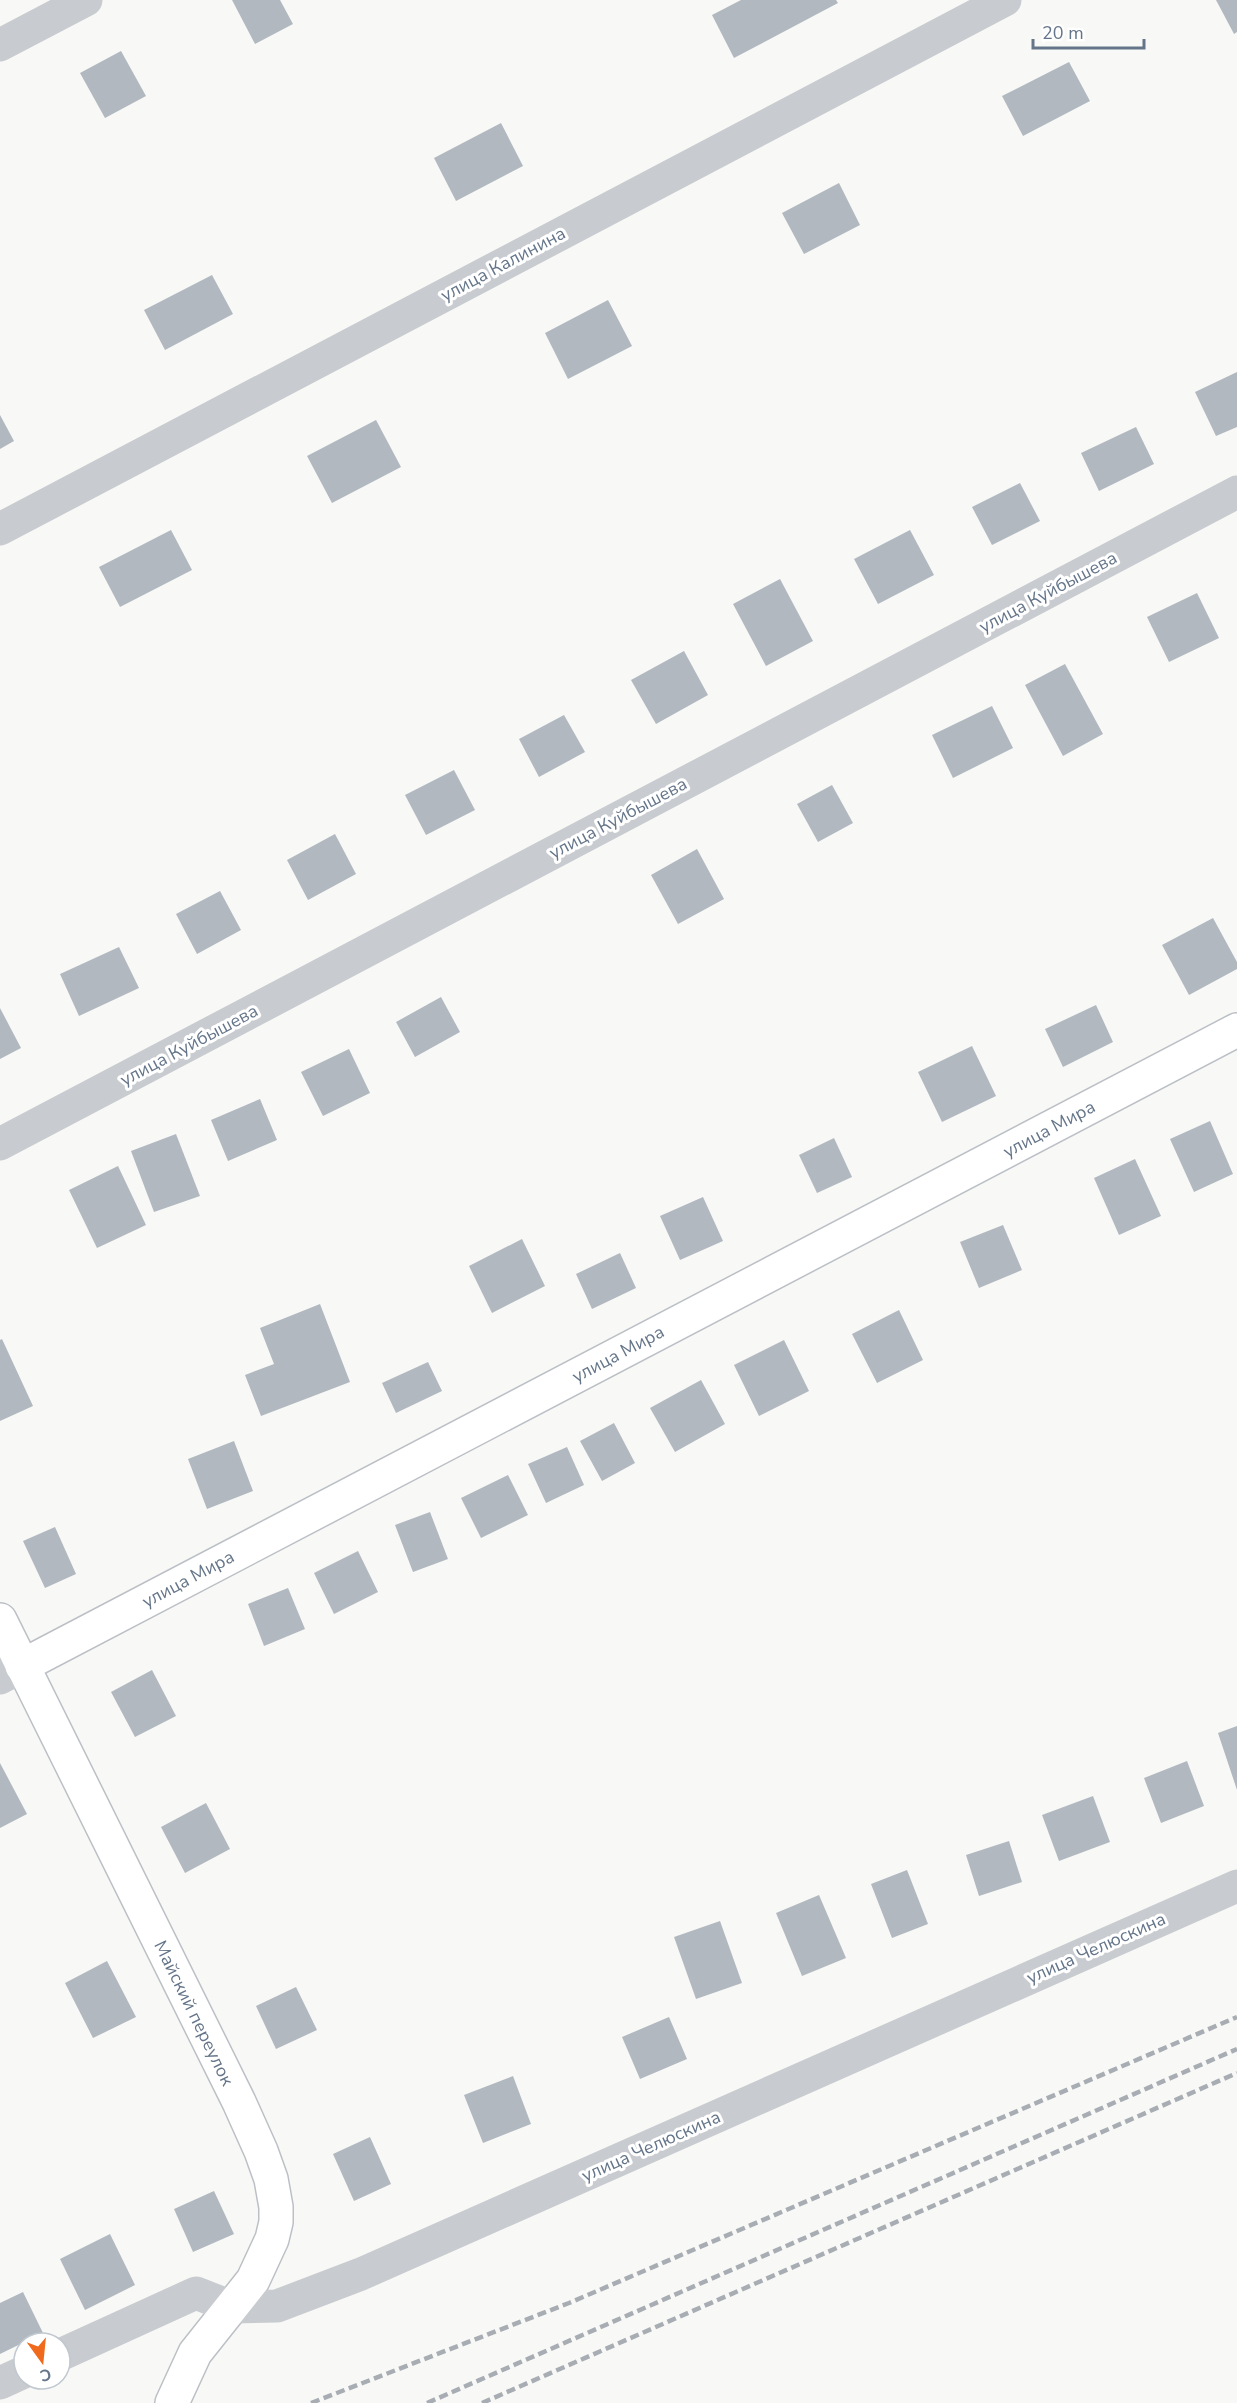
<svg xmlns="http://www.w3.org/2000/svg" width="1237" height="2403" font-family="'Nunito Sans',sans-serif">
<rect width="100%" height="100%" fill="#f8f9f6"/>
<g fill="#b1b8bf">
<path d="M232 0H280L293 24 255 44Z"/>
<path d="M741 0H836L838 3 734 58 712 15Z"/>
<path d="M1216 0H1237V32L1234 34Z"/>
<path d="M121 51 146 96 105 118 80 73Z"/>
<path d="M1069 62 1090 101 1023 136 1002 96Z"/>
<path d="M501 123 523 166 456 201 434 158Z"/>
<path d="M839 183 860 225 804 254 782 213Z"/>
<path d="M212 275 233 314 165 350 144 310Z"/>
<path d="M608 300 632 346 568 379 545 333Z"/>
<path d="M1237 372V427L1216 436 1195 392Z"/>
<path d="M0 415 14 441 0 449Z"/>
<path d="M376 420 401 467 332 503 307 456Z"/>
<path d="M1136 427 1154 464 1099 491 1081 453Z"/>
<path d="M1020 483 1040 521 992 545 972 507Z"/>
<path d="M171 530 192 570 120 607 99 567Z"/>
<path d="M910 530 934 575 878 604 854 559Z"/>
<path d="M780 579 813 641 766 666 733 604Z"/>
<path d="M1197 593 1219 638 1169 662 1147 617Z"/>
<path d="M684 651 708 695 656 724 631 680Z"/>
<path d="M1065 664 1103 734 1063 756 1025 685Z"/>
<path d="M992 706 1013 748 953 778 932 735Z"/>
<path d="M564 715 585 752 539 777 519 739Z"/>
<path d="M454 770 475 810 426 835 405 795Z"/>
<path d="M832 785 853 823 818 842 797 804Z"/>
<path d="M335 834 356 874 308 900 287 860Z"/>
<path d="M697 849 724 899 678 924 651 875Z"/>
<path d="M220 891 241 930 197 954 176 914Z"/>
<path d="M1213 918 1237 962V969L1189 995 1162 945Z"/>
<path d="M119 947 139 988 79 1016 60 974Z"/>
<path d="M441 997 460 1032 415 1057 396 1022Z"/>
<path d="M1096 1005 1113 1042 1063 1067 1045 1029Z"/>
<path d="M0 1008 21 1048 0 1059Z"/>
<path d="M972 1046 996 1096 942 1122 918 1072Z"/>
<path d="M349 1049 370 1093 323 1116 301 1072Z"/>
<path d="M260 1099 277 1140 228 1161 211 1120Z"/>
<path d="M1210 1121 1233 1174 1194 1192 1170 1139Z"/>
<path d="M176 1134 200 1196 154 1212 131 1151Z"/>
<path d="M834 1138 852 1177 817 1193 799 1155Z"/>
<path d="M1135 1159 1161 1216 1119 1235 1094 1178Z"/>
<path d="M118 1166 146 1225 97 1248 69 1190Z"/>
<path d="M703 1197 723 1241 680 1260 660 1216Z"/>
<path d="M1003 1225 1022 1270 979 1288 960 1242Z"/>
<path d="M522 1239 545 1286 492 1313 469 1266Z"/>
<path d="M620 1253 636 1288 592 1309 576 1274Z"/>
<path d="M320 1304 350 1382 261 1416 245 1375 274 1364 260 1328Z"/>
<path d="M899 1310 923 1360 877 1383 852 1334Z"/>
<path d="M2 1339 33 1406 0 1421V1340Z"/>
<path d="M784 1340 809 1391 759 1416 734 1365Z"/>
<path d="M428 1362 442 1391 396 1413 382 1383Z"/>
<path d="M701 1380 725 1424 675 1452 650 1408Z"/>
<path d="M614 1423 635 1463 602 1481 580 1441Z"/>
<path d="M234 1441 253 1491 207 1509 188 1459Z"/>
<path d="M567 1447 584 1485 546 1503 528 1464Z"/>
<path d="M508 1475 528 1515 481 1538 461 1498Z"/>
<path d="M430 1512 448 1559 413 1572 395 1525Z"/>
<path d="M55 1527 76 1574 45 1588 23 1541Z"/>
<path d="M358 1551 378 1592 334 1614 314 1573Z"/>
<path d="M288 1588 305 1629 264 1646 248 1604Z"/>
<path d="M152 1670 176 1716 135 1737 111 1692Z"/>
<path d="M1237 1726V1790L1218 1733Z"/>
<path d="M1187 1761 1204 1806 1161 1823 1144 1778Z"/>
<path d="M0 1763 27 1814 0 1828Z"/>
<path d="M1093 1796 1110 1842 1059 1861 1042 1815Z"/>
<path d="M206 1803 230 1849 185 1873 161 1827Z"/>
<path d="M1009 1841 1022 1882 979 1896 966 1855Z"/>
<path d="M907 1870 928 1924 892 1938 871 1884Z"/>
<path d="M819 1895 846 1958 802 1976 776 1913Z"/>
<path d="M720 1921 742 1983 696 1999 674 1937Z"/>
<path d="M107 1961 136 2017 93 2038 65 1983Z"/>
<path d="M296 1987 317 2030 276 2049 256 2006Z"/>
<path d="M669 2017 687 2059 640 2079 622 2037Z"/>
<path d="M513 2076 531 2124 483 2143 464 2095Z"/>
<path d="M370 2137 391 2184 354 2201 333 2154Z"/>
<path d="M214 2191 234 2234 193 2252 174 2209Z"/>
<path d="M110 2234 135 2285 85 2310 60 2259Z"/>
<path d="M23 2292 43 2333 0 2354V2303Z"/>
</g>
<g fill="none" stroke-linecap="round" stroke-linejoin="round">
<g stroke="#bcc0c6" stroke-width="36">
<g id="secondary">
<path d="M0 1620 239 2102 261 2151 271 2179 276 2207V2222L272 2239 253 2280 195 2353 172 2403"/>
<path d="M22 1666 1237 1030"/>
</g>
</g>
<g stroke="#c8cbcf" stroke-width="33">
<path d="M0 45 86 0"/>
<path d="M0 529 1005 0"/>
<path d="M0 1144 1237 492"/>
<path d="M0 1678 22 1666"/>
<path d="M60 2355 196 2293 232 2307 277 2306 361 2274 1237 1886"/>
<path d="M0 2383 24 2372"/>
</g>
<use href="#secondary" stroke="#fff" stroke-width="33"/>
<g stroke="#a8adb4" stroke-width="4.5" stroke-dasharray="9 4.5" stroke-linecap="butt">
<path d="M311 2403 569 2303 1237 2017"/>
<path d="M427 2403 1237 2049"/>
<path d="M482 2403 1237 2073"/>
</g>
</g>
<g text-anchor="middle" stroke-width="6" stroke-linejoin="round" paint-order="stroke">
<g font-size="18" fill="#657589" stroke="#fff">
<text transform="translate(503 264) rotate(-28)" y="6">улица Калинина</text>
<text transform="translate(1048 592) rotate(-28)" y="6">улица Куйбышева</text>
<text transform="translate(618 818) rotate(-28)" y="6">улица Куйбышева</text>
<text transform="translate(189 1045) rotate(-28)" y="6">улица Куйбышева</text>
<text transform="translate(1049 1129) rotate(-28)" y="6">улица Мира</text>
<text transform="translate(618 1354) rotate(-28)" y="6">улица Мира</text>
<text transform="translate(188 1579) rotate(-28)" y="6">улица Мира</text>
<text transform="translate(1096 1948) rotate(-24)" y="6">улица Челюскина</text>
<text transform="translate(194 2013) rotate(64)" y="6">Майский переулок</text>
<text transform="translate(651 2146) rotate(-24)" y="6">улица Челюскина</text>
</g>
</g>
<g transform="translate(42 2361) rotate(165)"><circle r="28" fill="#ffffff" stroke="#c1c8d0" stroke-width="1.5"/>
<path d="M0-4.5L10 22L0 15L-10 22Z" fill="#f06a1e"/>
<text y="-9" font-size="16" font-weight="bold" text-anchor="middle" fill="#657589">С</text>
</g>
<path d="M1033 39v9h111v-9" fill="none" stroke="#657589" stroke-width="3"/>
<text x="1042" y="39" font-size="18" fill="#657589" stroke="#ffffff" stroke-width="4.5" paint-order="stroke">20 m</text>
</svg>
